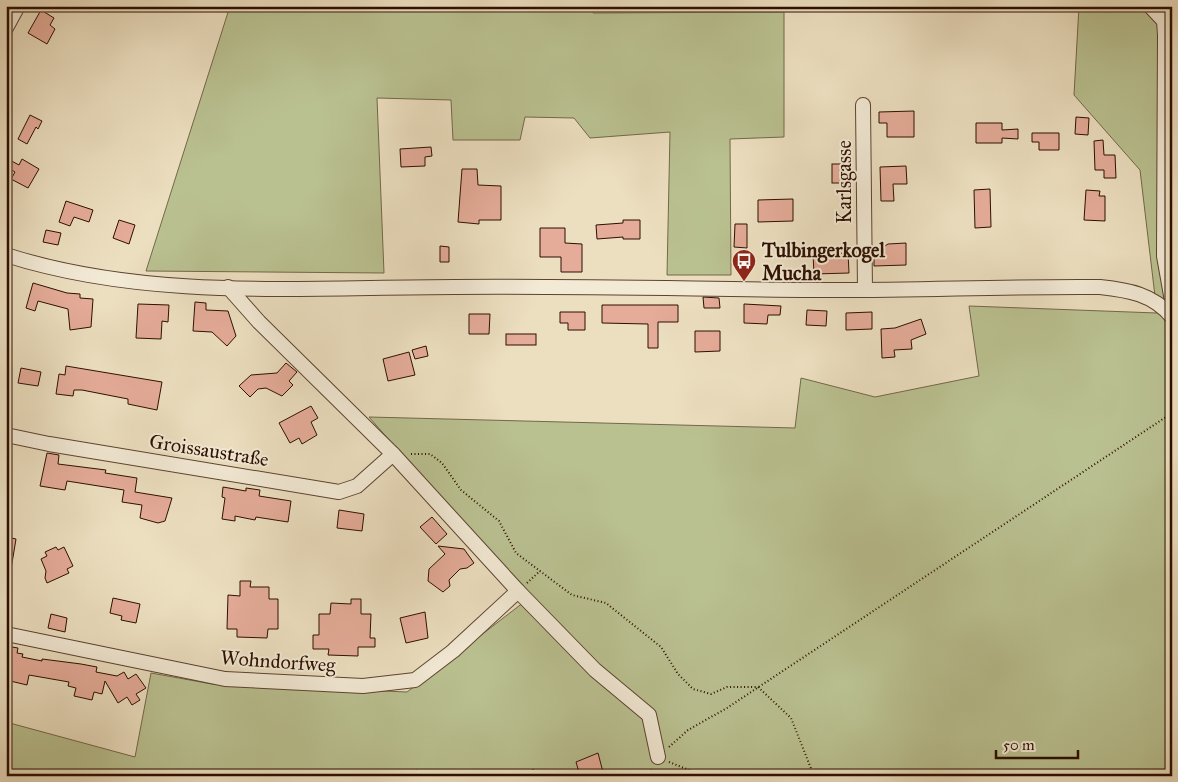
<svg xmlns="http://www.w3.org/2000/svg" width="1178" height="782" font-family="'IM FELL Great Primer',serif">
<rect width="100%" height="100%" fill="#ecdfc0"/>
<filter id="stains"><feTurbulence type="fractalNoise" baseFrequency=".004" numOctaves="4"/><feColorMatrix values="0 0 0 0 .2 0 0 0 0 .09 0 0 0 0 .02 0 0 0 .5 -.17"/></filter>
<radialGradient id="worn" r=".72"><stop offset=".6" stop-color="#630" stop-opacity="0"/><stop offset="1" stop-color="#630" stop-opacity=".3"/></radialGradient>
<g fill="#bac191" stroke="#736848">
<path d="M230 6H592L593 13 784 12V137L730 139 731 275H667L670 132 590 138 574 118 525 117 520 140H453L451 100 377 98 384 273 146 271Z"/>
<path d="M1079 6H1172V776H6V722L135 757 151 673 212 684 407 692 528 599 369 417 795 428 801 378 875 397 979 376 969 306 1157 313 1140 170 1074 95Z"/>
</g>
<g fill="#e5ac99" stroke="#2c0f00">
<path d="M41 10 54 18 50 25 55 29 47 44 28 33Z"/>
<path d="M914 111V137H887V123H879V112Z"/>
<path d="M30 115 42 121 38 129 36 127 27 144 18 139Z"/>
<path d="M1076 117 1089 118 1088 135 1075 134Z"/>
<path d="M976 123H1002V130L1018 129V139L1002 138V143H976Z"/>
<path d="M1032 133H1059V150H1039V142H1032Z"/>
<path d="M1103 140 1104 155H1115L1116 178H1104V170H1095L1094 141Z"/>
<path d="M431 147 432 156 425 157V166L401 167 400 149Z"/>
<path d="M6 158 19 165 22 159 39 169 28 188 11 179 15 172 6 167Z"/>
<rect x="832" y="164" width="18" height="19"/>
<path d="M906 166 907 184H893L894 201H881L880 167Z"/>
<path d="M462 169H477L478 185 501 186V220H479V224L458 222Z"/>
<path d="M990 189 991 227 975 228 974 190Z"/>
<path d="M1086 190 1100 191 1099 196H1105V221L1084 220Z"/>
<path d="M793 199V221L758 222V200Z"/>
<path d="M66 201 93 210 89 222 74 217 70 226 59 222Z"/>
<path d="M119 220 135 225 129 244 113 238Z"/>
<path d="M623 220H640V239H623V237L597 239 596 225 623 223Z"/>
<path d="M735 224H747V248L734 247Z"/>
<path d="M540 228H565V243L582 244V272H561V257H540Z"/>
<path d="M46 230 61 233 58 245 43 242Z"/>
<path d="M906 243V265L874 266V253L888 244Z"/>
<path d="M440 246 449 247V262H440Z"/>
<path d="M848 253 849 273 814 274 813 254Z"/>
<path d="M33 283 67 293 80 294V298L93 299 91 327 70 330 68 309 38 301 35 311 26 308Z"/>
<path d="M703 297 719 298 720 308H704Z"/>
<path d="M195 302 206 303V310L228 311 236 336 227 346 212 332 193 331Z"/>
<path d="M138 304 169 305 168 322 162 321 161 339 136 338Z"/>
<path d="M744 304 781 306 780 315H768L767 324 744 323Z"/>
<path d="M602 305H678V322H658V348H648V324L602 323Z"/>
<path d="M807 310 827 311 826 326 806 325Z"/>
<path d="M560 312H585V330H568V323H560Z"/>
<path d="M872 312V329L846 330V313Z"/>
<path d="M469 314H490L489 334H469Z"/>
<path d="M921 319 926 334 911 340 912 349 894 350 895 357 882 358 881 329 895 328Z"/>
<path d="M695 331H720V351L695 352Z"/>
<rect x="506" y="334" width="30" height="11"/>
<path d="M426 346 428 356 415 359 412 350Z"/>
<path d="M409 352 415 375 388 381 383 359Z"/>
<path d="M286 363 297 372 289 381 293 385 282 396 266 388 258 389 250 397 239 386 251 375 277 373Z"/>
<path d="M66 366 162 382 157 410 128 404V399L82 390H74L73 396 56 394 59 374 65 375Z"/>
<path d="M21 368 41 372 38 386 18 383Z"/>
<path d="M311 406 318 418 311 422 317 435 302 444 299 438 290 443 279 423Z"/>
<path d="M47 453 59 455 58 464 106 470 105 473 137 478 135 492 172 498 165 521 158 523 140 518 142 505 122 502 124 490 67 481 65 490 40 486Z"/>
<path d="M223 487 246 491V488L260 490 259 496 291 501 288 522 256 517 255 520 235 516V521L222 519 225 498 222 497Z"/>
<path d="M339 510 364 514 362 531 337 528Z"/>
<path d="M432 517 447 534 436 544 420 527Z"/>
<path d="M6 537 16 539 11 569 6 568Z"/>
<path d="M438 546 464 549 474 563 467 568 460 569 449 580 450 586 443 592 428 581 429 569 445 554Z"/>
<path d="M56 547 58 550 64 547 73 566 67 569 69 573 47 583 45 578 46 571 41 559 47 556 45 552Z"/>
<path d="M240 581H251L250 587H269V599H278V629H268L267 638 237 637V629H227L228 595 240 596Z"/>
<path d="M113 598 140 604 136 623 121 620 122 616 110 613Z"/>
<path d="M351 599H361V614H371L370 638H375V647H358V656L328 655 329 649H313V635H319V614H330L331 603 351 604Z"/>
<path d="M425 612 428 638 406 643 400 618Z"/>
<path d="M51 614 67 618 65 632 48 628Z"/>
<path d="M6 646 18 648 17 653 23 654 22 657 42 661V659L81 664 97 667 96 672 117 676 124 672 128 679 136 674 146 688 136 694 140 700 132 705 127 697 118 703 105 681 102 694 94 692 92 700 74 696 76 688 68 686 69 682 29 675 27 685 6 680Z"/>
<path d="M598 753 604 776H580L576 762Z"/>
</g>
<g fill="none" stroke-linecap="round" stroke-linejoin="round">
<g stroke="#5c4330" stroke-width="16">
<g id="minor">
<path d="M1150 6 1164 21 1165 35 1164 256 1172 301"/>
<path d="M6 28 18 6"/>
<path d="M863 105 865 290"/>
<path d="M6 255C150 301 306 287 455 287 574 286 694 289 813 290 909 291 1004 286 1100 287 1128 290 1153 294 1172 317"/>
<path d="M6 435 49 444 339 492 357 486 393 454"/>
<path d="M518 591 595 670 649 715 658 757"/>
<path d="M6 634 225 679 363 686 415 680 453 651 518 591 393 454 259 322 228 287"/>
</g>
</g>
<g stroke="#2c0f00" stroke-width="2" stroke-dasharray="1 2.5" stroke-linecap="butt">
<path d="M411 454H430L442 463 461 490 499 521 516 553 572 595 606 603 661 647 678 674 693 689 711 694 727 687H758L791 718 814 776"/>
<path d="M527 583 540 571"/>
<path d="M669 747 688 730 727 708 1172 413"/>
<path d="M669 762 699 774"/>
<path d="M533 769 534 776"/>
<path d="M416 770 423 776"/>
<path d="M647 776 653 768"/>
</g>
<use href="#minor" stroke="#f3ead6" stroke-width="14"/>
</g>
<defs>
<g id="bus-pin" transform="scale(1.25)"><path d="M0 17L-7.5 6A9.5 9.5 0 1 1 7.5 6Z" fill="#8f2418" stroke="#f3ead6"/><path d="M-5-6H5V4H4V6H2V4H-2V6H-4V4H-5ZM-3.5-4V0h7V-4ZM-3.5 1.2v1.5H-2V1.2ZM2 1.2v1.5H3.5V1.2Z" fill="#fff"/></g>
</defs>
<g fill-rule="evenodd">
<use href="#bus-pin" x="744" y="261"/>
</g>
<g text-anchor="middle" stroke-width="4" stroke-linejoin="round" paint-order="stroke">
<g font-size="20" fill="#2c0f00" stroke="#f3ead6">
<text transform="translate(844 182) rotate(-90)" y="7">Karlsgasse</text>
<text transform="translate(209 450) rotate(9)" y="7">Groissaustraße</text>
<text transform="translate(278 661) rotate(4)" y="7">Wohndorfweg</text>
</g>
<g font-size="20" font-weight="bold" fill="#2c0f00" stroke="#f3ead6" text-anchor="start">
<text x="762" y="257">Tulbingerkogel<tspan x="762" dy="23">Mucha</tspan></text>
</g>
</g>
<rect width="1178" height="782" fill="none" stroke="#ecdfc0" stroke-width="25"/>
<rect x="8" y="8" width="1163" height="767" fill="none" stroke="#2c0f00" stroke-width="2.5"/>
<rect x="12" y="12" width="1153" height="757" fill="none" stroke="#2c0f00"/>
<path d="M996 750v8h82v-8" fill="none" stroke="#2c0f00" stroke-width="2.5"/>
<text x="1003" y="750" font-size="15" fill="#2c0f00" stroke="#f3ead6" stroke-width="4" paint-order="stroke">50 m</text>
<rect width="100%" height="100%" filter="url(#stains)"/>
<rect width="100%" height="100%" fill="url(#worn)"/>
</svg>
